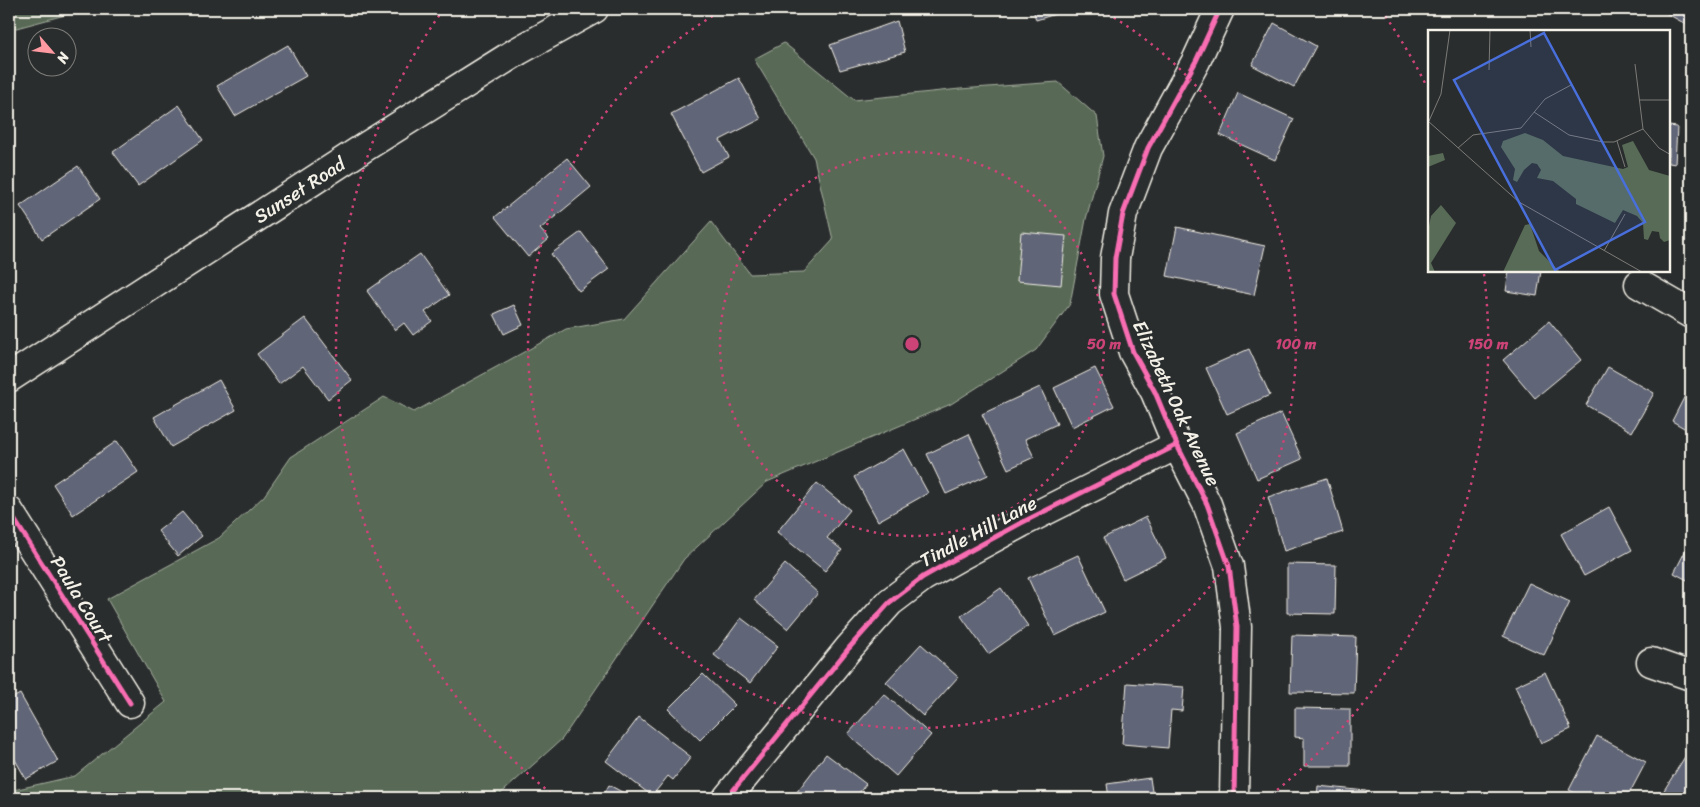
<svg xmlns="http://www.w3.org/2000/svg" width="1700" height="807" font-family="Sriracha,sans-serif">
<rect width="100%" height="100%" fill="#2a2d2e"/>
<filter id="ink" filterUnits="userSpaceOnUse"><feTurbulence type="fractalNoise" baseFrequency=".02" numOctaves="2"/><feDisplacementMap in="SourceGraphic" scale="10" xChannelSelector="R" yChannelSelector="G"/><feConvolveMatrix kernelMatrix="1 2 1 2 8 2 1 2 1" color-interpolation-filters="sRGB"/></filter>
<g filter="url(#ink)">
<g fill="#586b56" stroke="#a6ae9f">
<path d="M9 9H80L65 15 9 30Z"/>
<path d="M784 43 854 100 960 89 1058 82 1097 116 1103 156 1086 219 1070 304 1036 350 951 404 767 482 684 559 562 739 496 798H9V791L75 776 166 702 107 599 219 538 264 496 291 457 384 397 414 412 566 329 624 319 711 222 750 274 804 272 833 240 814 158 754 59Z"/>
</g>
<g fill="#616577" stroke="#f4f1e8">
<path d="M1033 9H1072L1036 20Z"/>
<path d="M1666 9H1691V27L1664 12Z"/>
<path d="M897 21 905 52 840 70 830 45Z"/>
<path d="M1274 23 1316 46 1294 87 1252 65Z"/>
<path d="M288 45 306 76 235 116 217 86Z"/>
<path d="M739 78 761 119 720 140 729 157 701 172 671 114Z"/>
<path d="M1238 93 1294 119 1275 160 1220 135Z"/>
<path d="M179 105 203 140 138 186 113 152Z"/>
<path d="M1669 126 1677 127 1675 164 1669 163Z"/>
<path d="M567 158 591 187 540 229 549 239 528 257 495 217Z"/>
<path d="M78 166 100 199 42 239 20 206Z"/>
<path d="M1177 227 1265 246 1254 295 1167 276Z"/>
<path d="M581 232 609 269 579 291 551 254Z"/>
<path d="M1021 232 1066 236 1061 285 1017 281Z"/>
<path d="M420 254 449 295 425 312 432 321 413 335 404 323 395 330 367 291Z"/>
<path d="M1509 271H1541L1537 296 1506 291Z"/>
<path d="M514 305 523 325 504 334 494 314Z"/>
<path d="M305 318 352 380 328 399 303 366 279 384 257 354Z"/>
<path d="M1549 321 1581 360 1535 398 1503 360Z"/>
<path d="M1249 349 1270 395 1227 414 1206 368Z"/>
<path d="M1608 367 1654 393 1632 432 1586 405Z"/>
<path d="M1095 368 1114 406 1072 427 1054 388Z"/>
<path d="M219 380 236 410 171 447 154 417Z"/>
<path d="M1040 387 1057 424 1025 439 1034 457 1008 469 982 414Z"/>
<path d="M1687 392 1691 395V432L1672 421Z"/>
<path d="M1281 413 1302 459 1257 479 1237 433Z"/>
<path d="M969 434 988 475 946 494 927 454Z"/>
<path d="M117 441 138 472 73 515 53 484Z"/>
<path d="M904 449 928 493 878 521 854 477Z"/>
<path d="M1327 478 1343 532 1284 551 1268 497Z"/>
<path d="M817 483 850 510 827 538 842 550 825 571 777 532Z"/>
<path d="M1609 507 1632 550 1584 576 1561 534Z"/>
<path d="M182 512 202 536 178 556 158 531Z"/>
<path d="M1146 517 1166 558 1123 579 1103 538Z"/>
<path d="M1691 540V582L1674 573Z"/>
<path d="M1078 555 1105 612 1055 636 1028 578Z"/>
<path d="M785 564 818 593 788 629 754 600Z"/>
<path d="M1287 564 1336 565 1335 614 1287 613Z"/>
<path d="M1529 583 1570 602 1544 655 1503 636Z"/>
<path d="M1001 588 1028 626 988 654 961 616Z"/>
<path d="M741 618 778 646 750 683 714 655Z"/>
<path d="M1292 635 1356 637 1354 693 1290 692Z"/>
<path d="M921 644 958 677 923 716 886 682Z"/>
<path d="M1545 672 1571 729 1541 743 1515 686Z"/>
<path d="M703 674 735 705 700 740 668 709Z"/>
<path d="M1127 683 1184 687 1182 711 1171 710 1168 748 1122 744Z"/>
<path d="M20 694 58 761 26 779 9 749V700Z"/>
<path d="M884 694 931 735 896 776 848 734Z"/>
<path d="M1295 708 1350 709V766H1304V738L1295 737Z"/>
<path d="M639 717 691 757 673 780 668 776 652 796 606 761Z"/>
<path d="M1597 736 1646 762 1627 798H1585L1569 790Z"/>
<path d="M1691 747V798H1673L1663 792Z"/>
<path d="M826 754 866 784 855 798H794L793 797Z"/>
<path d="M1150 778 1153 798H1109L1107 784Z"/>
<path d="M609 785 633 798H602Z"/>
<path d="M1318 786 1366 791 1365 798H1317Z"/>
</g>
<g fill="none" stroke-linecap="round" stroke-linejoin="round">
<g stroke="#f4f1e8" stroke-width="31">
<g id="minor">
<path d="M1220 9 1196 61 1148 148 1123 214 1115 258 1114 294 1133 352 1155 392 1177 445 1207 504 1229 566 1237 627 1234 798"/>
<path d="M1639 284 1691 314"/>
<path d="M9 511 130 703"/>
<path d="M1651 662 1691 676"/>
<path d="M727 798 849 648 890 602 923 577 962 555 1021 523 1177 445"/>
</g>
</g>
<g stroke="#f4f1e8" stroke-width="31">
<g id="secondary">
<path id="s1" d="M9 378 365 147 518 51 594 9"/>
</g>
</g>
<use href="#minor" stroke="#2a2d2e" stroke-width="28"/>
<use href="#secondary" stroke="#2a2d2e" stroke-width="28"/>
<g stroke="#2a2d2e" stroke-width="8">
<g id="cycleway">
<path d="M1220 9 1196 61 1148 148 1123 214 1115 258 1114 294 1133 352 1155 392 1177 445 1207 504 1229 566 1237 627 1234 798"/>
<path d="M9 511 130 703"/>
<path d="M727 798 849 648 890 602 923 577 962 555 1021 523 1177 445"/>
</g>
</g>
<use href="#cycleway" stroke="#f96db3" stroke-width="5"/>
</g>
</g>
<g fill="none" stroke="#cc4377" stroke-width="2.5" stroke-dasharray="2.5 5">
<circle cx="912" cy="344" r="192"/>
<path d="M1101 10A384 384 0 1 1 723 10"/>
<path d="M557 798A576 576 0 0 1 443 10M1381 10A576 576 0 0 1 1427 87M1484 274A576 576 0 0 1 1267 798"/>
</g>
<g text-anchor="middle" stroke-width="5" stroke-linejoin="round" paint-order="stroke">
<g font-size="19" fill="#f4f1e8" stroke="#2a2d2e">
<text dy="7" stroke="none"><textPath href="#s1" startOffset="346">Sunset Road</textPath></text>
<text transform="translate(1177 403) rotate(65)" y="7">Elizabeth Oak Avenue</text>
<text transform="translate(978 531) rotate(-28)" y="7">Tindle Hill Lane</text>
<text transform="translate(82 599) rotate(58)" y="7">Paula Court</text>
</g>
</g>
<g transform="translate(1428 30)">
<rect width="242" height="242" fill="#2a2d2e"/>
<path d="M97 103 115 110 135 126 195 139 200 137 194 115 205 111 221 140 242 146V210L236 212 232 208 231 202 224 201 220 210 216 209 215 193 209 186 195 180 187 193 148 174V169L125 151 109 148 113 140 109 134 104 133 96 140 89 152 85 150 87 139 73 117 75 111ZM15 123 17 130 0 137V126ZM13 175 28 193 3 233 7 242H0V201L3 186ZM102 194 111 221 132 242H75L97 195Z" fill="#586b56"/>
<path fill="none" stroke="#7b7b78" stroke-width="1" d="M102 0 103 17M207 34 215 99 231 118 243 125M61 40 62 0M211 70H243M106 82 141 105 175 112H186L215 99M0 91 91 172 214 242M1 91 13 64 22 0M189 111 197 137M30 118 45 105 93 98 117 69 143 55M176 221 197 184"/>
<path fill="#486fdb" fill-opacity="0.15" stroke="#486fdb" stroke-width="2.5" d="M116 3 217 192 127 240 26 50Z"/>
<rect width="242" height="242" fill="none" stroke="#f4f1e8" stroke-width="2.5"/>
</g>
<circle cx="912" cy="344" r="8" fill="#cc4377" stroke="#2a2d2e" stroke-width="2.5"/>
<g font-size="15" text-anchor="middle" font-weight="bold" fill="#cc4377" stroke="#2a2d2e" stroke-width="5" stroke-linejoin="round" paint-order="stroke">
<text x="1104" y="349">50 m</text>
<text x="1296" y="349">100 m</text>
<text x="1488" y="349">150 m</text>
</g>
<rect width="1700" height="807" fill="none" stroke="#2a2d2e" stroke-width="30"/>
<rect x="15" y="15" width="1670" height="777" fill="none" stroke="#f4f1e8" stroke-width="2" filter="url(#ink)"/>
<g transform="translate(52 52) rotate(118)"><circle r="24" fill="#2a2d2e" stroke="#7b7b78"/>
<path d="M0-4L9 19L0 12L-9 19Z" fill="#ff9aa2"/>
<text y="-8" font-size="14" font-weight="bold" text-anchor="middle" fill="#f4f1e8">N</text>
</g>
</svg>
